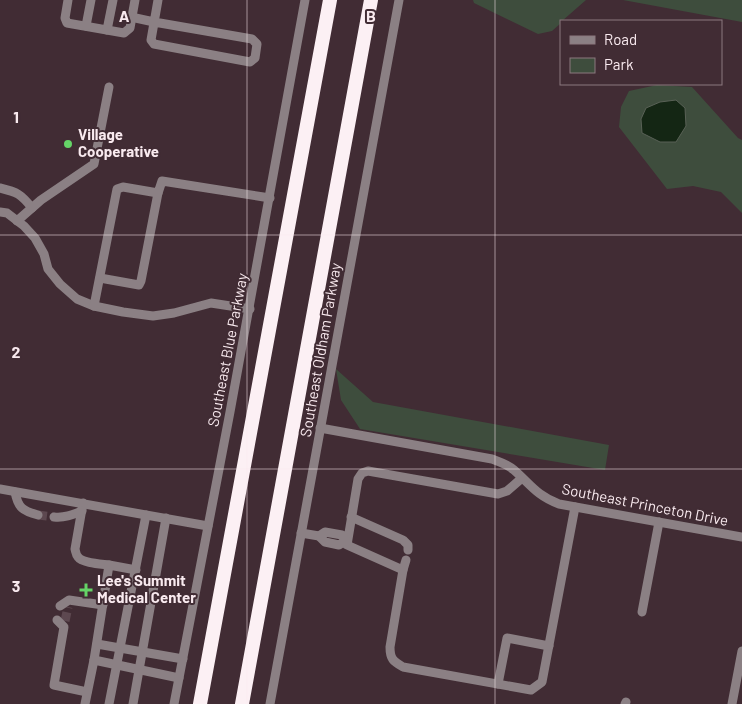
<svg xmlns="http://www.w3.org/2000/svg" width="742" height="704" font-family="Barlow,sans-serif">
<rect width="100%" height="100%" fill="#412c34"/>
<g fill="#3e4d3d">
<path d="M473 0H586L562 21H561V23L552 31 538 34 474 3Z"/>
<path d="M623 0H742V22Z"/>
<path d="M657 85 692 87 738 138 742 140V213L721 192 693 186 667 189 619 127 621 107 629 91Z"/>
<path d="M336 369 373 402 609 445 605 470 360 429 341 400Z"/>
</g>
<path fill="#142614" stroke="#596156" d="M676 100 685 108 686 126 676 142H660L642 133 641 119 646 108 660 102Z"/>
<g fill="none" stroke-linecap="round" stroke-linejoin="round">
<g stroke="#5d4850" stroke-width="9" stroke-dasharray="9 4.5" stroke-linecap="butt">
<path d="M38 515 54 517"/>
<path d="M65 621 68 607"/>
</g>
<g stroke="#8b8084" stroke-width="9">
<path d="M68 0 65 18 67 23 124 33 130 28 135 0"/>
<path d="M131 17 154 22 252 39 257 44 255 58 250 62 154 44 151 40 158 0"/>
<path d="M86 26 91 0"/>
<path d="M107 30 113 0"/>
<path d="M0 188C17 192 21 194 32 208"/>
<path d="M0 212 7 213 24 226 35 238 44 254 48 269 60 284 77 299 94 306 123 312 153 316 174 313 211 303 250 309"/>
<path d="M17 221 41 200 94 164 109 87"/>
<path d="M100 278 139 285 141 281 158 193"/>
<path d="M94 306 117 189 123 187 158 193 162 181 270 198"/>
<path d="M320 428 492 459C500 462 507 464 514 470 530 484 537 496 559 504L742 537"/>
<path d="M522 478 507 491 498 494 368 471 362 473 358 479 347 545 403 570 390 647C390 659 393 661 403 667L531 690 542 682 575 507"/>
<path d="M0 489 208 526"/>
<path d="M15 492C18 508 23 511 38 515"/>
<path d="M83 503 75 549C76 553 76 555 78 557 82 563 102 564 109 565"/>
<path d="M54 517C65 518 72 515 82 511"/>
<path d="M351 517 403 540 408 545V550"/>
<path d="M301 533 319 536"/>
<path d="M345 541 339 545 325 542 319 536 325 532 342 535 345 541H347"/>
<path d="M403 570 406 560"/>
<path d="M60 606 69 600 103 605"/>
<path d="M642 612 659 522"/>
<path d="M57 620 64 627 54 685 87 692"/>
<path d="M97 644 183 659"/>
<path d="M94 660 179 678"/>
<path d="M498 684 507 638 549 646"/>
<path d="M85 704 94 660 109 565 136 570"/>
<path d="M109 704 146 515"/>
<path d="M133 704 166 518"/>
<path d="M174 704 230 412 305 0"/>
<path d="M270 704 399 0"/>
<path d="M625 704 626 702"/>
<path d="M732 704 742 651"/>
</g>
<g stroke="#fcf0f4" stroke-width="14">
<path d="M200 704 330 0"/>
<path d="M242 704 371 0"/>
</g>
</g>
<path fill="none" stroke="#f9eaef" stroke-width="1" stroke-opacity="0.55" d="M247 0V704M495 0V704M0 235H742M0 469H742"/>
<g fill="#65d467" stroke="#412c34" stroke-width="2">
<circle cx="68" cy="144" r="5"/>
<path d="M83.5 582.5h5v5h5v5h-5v5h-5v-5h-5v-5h5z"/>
</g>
<g text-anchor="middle" stroke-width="4" stroke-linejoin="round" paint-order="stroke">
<g font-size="15" font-weight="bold" fill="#f9eaef" stroke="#412c34" text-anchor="start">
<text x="78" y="140">Village<tspan x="78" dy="17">Cooperative</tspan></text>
<text x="97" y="586">Lee's Summit<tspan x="97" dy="17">Medical Center</tspan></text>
</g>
<g font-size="15" fill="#f9eaef" stroke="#412c34">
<text transform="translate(228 350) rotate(-79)" y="5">Southeast Blue Parkway</text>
<text transform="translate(321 350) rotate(-80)" y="5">Southeast Oldham Parkway</text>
<text transform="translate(645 505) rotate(11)" y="5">Southeast Princeton Drive</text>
</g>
</g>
<g font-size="16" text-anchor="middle" font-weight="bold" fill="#f9eaef" stroke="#412c34" stroke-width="4" stroke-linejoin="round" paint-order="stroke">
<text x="124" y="22">A</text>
<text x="371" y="22">B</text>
<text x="16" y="123">1</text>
<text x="16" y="358">2</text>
<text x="16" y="592">3</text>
</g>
<rect x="560" y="20" width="162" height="65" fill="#412c34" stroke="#8b787f"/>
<rect x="570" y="36" width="25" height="8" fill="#8b8084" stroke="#8b787f"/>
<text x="604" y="45" font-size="15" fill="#f9eaef">Road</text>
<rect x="570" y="58" width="25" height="15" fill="#3e4d3d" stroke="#8b787f"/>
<text x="604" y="70" font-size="15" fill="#f9eaef">Park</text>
</svg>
